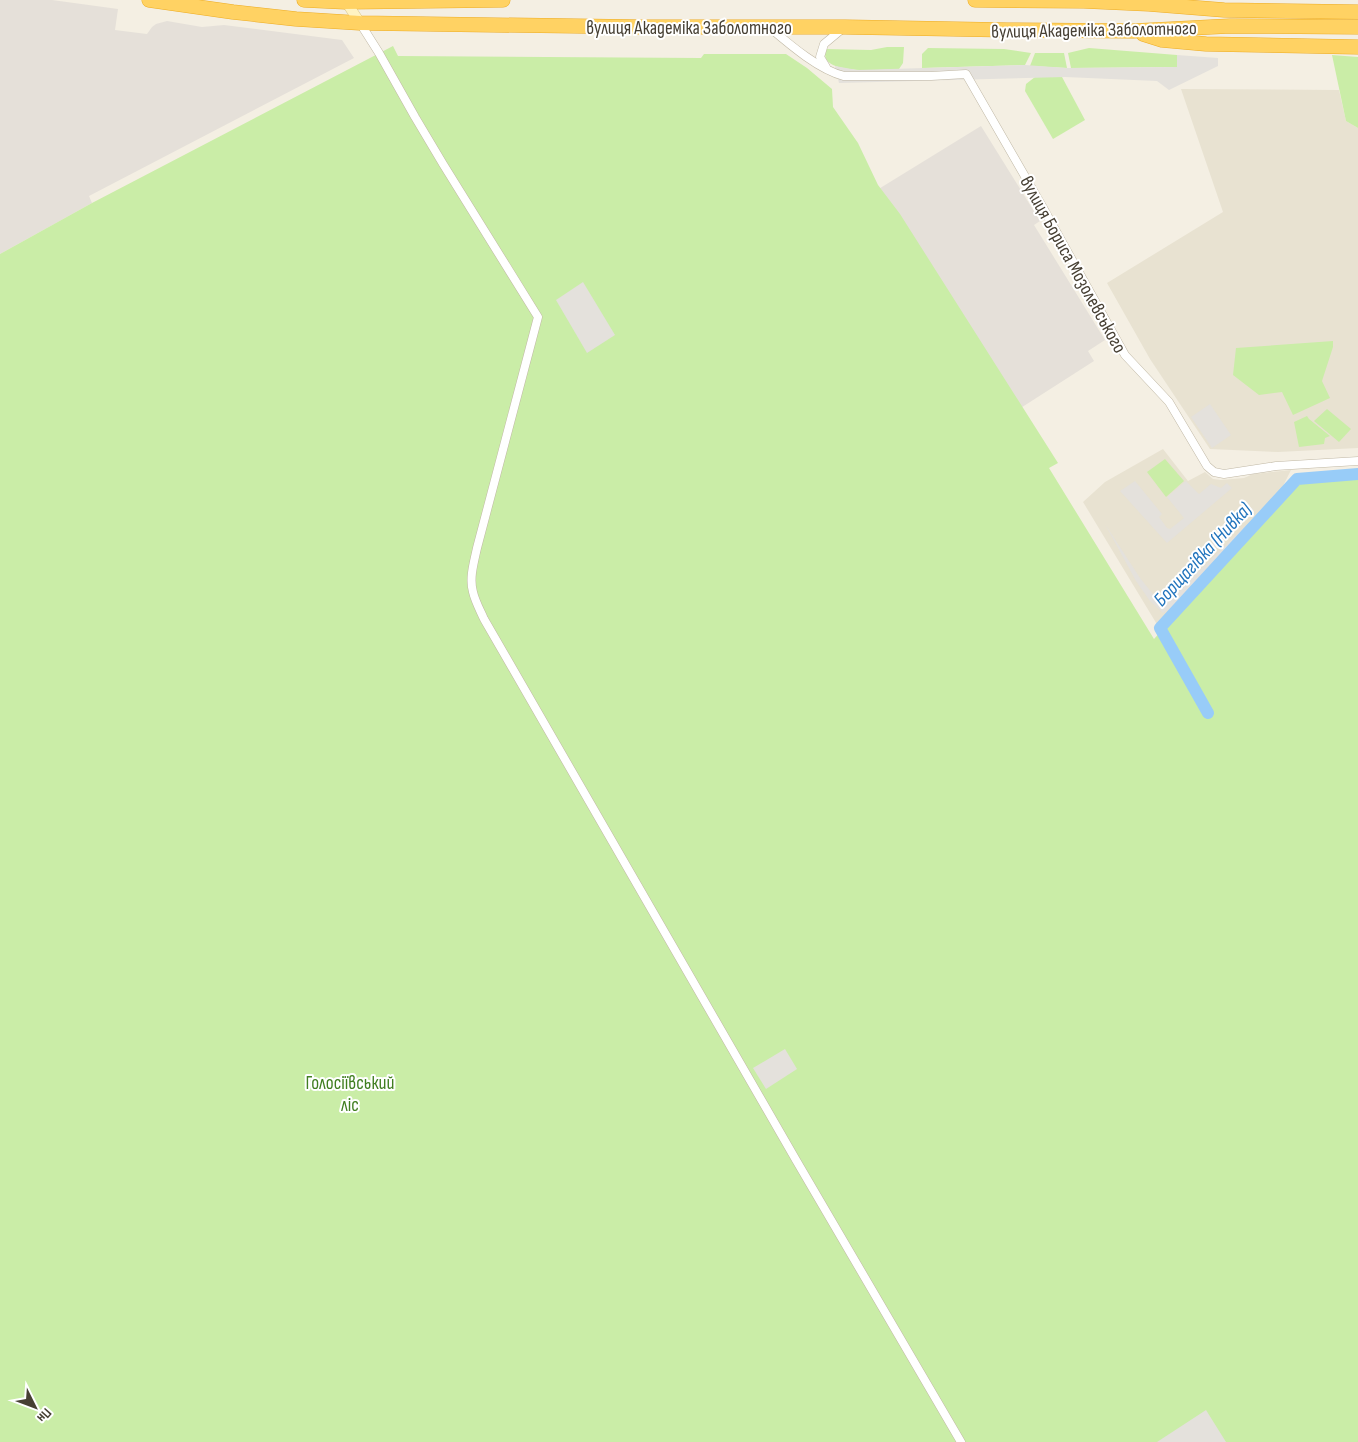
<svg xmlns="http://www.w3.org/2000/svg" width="1358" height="1442" font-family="'Sofia Sans Condensed',sans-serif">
<rect width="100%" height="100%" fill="#f4efe3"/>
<g fill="#e8e2d1">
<path d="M1181 89 1339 90 1346 121 1358 128V448L1278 452 1210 449 1150 359 1107 283 1223 212Z"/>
<path d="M1163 449 1188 481 1205 472 1213 479 1221 480 1244 478 1253 474 1291 470 1278 496 1158 626 1083 502 1105 482Z"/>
</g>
<g fill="#e5e0d9">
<path d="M0 0H52L118 9 115 30 147 34 152 27 156 24 167 21 202 27 224 25 342 40 354 58 89 196 92 203 0 254Z"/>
<path d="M981 126 1040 221 1034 225 1105 340 1088 351 1094 361 1016 411 877 190Z"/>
</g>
<g fill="#caeda7">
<path d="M393 46 398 56 701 58 704 54H786L807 68 832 89 833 107 858 143 878 185 900 214 1058 463 1049 468 1154 639 1298 481 1358 476V1442H0V254L92 203Z"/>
<path d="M887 47H904L903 63 899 69C885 69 816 77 826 49L871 50Z"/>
<path d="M928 48 1004 49 1031 53 1025 65 922 68V54Z"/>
<path d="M1089 48 1177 55 1178 67 1071 68 1068 53Z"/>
<path d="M1035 53H1064L1067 68 1030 66Z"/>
<path d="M1332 55 1358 57V128L1346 121Z"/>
<path d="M1035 77H1062L1085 120 1053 139 1025 91 1026 84Z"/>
<path d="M1333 341V347L1322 381 1330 398 1293 415 1282 392 1259 395 1233 375 1236 348Z"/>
<path d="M1327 409 1351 429 1339 442 1314 421Z"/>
<path d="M1307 416 1309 419 1330 436 1325 438 1324 444 1299 447 1294 422Z"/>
<path d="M1165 459 1184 481 1166 497 1147 472Z"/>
</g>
<g fill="#e4e1dc">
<path d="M1177 55 1218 58V66L1169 90 1157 81 1065 77 839 83 835 66 857 70 1025 65 1067 68 1177 67Z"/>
<path d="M583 282 615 335 587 353 556 300Z"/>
<path d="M1210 404 1231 435 1212 448 1191 417Z"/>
<path d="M1135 481 1162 514 1159 517 1167 528 1170 529 1184 518 1167 497 1186 481 1199 494 1211 484 1221 488 1227 483 1232 488 1167 543 1120 491Z"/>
<path d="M1252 508 1254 510 1176 582 1173 580Z"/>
<path d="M1105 524 1140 578 1161 604 1169 601 1247 524 1250 527 1181 598 1168 610 1163 613 1150 601 1136 581Z"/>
<path d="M785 1049 797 1069 766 1089 753 1068Z"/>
<path d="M1206 1410 1226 1442H1157Z"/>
</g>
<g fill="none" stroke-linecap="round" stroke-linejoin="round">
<path stroke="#98ccf8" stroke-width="12" d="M1208 713 1160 628 1297 479 1358 474"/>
<g stroke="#c0b8a5" stroke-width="9">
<g id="street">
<path d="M360 23 379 53 415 117 443 164 538 317 477 548C474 562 469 578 473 592 475 601 480 610 484 619L796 1160 961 1442"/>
<path d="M769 27C789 44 819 70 844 76H931L966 74 1042 206 1125 355 1169 402 1207 466 1214 472 1224 474 1276 466 1358 461"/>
<path d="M826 67 820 57 824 44 842 29"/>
</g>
</g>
<g stroke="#d8c88e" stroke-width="11">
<path id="secondary" d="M345 0 360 23"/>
</g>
<g stroke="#edac24" stroke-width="15">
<g id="highway">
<path d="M149 0 233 12 296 19 360 23 642 27H845L1008 30 1133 31 1230 26 1358 27"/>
<path d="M304 0 346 2 503 0"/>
<path d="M975 0 1084 1 1149 4 1224 10 1358 12"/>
<path d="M1143 34 1162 40 1206 44 1358 47"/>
</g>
</g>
<use href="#street" stroke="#fff" stroke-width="8"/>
<use href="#secondary" stroke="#fff3c2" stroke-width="10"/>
<use href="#highway" stroke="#ffd263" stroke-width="14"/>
</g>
<g text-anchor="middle" stroke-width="4" stroke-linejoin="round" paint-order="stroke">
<g font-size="19" fill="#463f33" stroke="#fff">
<text x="689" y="34">вулиця Академіка Заболотного</text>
<text transform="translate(1094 29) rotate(-1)" y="7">вулиця Академіка Заболотного</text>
<text transform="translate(1074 264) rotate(61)" y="7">вулиця Бориса Мозолевського</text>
</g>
<g font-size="19" fill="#407e20" stroke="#fff">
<text x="350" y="1089">Голосіївський<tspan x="350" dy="22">ліс</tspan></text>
</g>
<g font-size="20" font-style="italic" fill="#2174bd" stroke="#fff">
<text transform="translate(1202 554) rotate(-47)" y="7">Борщагівка (Нивка)</text>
</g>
</g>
<g transform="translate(35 1407) rotate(132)" stroke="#ffffff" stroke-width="4" paint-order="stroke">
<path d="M0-4L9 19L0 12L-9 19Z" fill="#463f33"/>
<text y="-8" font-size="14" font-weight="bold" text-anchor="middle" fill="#463f33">Пн</text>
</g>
</svg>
